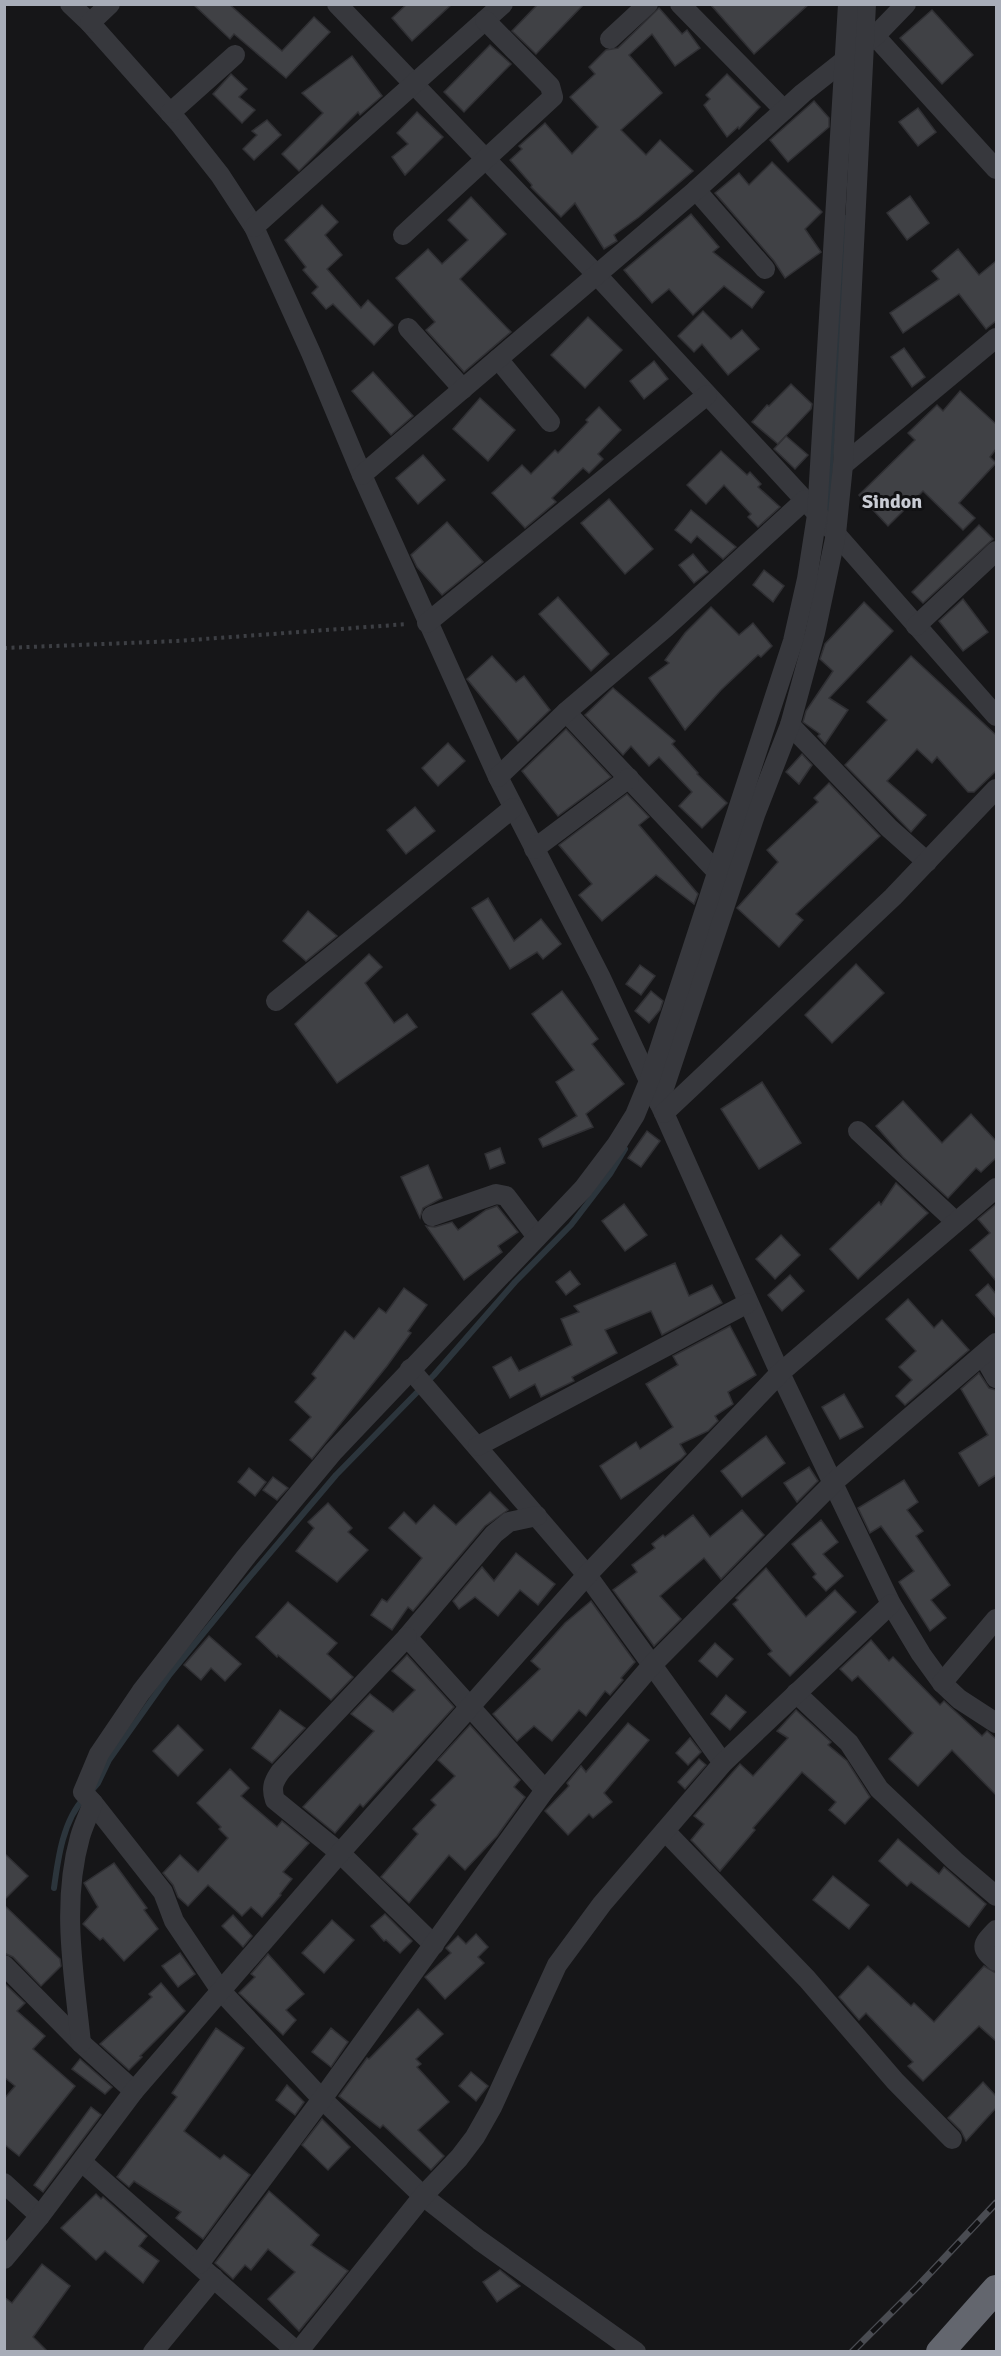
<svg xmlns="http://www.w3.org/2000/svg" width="1001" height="2356" font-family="Signika,sans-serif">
<rect width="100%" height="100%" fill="#161618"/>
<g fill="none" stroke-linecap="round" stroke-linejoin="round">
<g stroke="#2c353c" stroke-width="6">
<path d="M827 516 846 218"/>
<path d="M92 1790 98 1783 109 1760 170 1674 242 1586 336 1475 434 1375 515 1282 571 1225 610 1174 625 1149"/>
<path d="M54 1888C58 1858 63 1820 85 1797"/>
</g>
</g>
<g fill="#404145" stroke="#303034" stroke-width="1.5">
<path d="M193 4H229L282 51 314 17 330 32 286 78 234 34 230 39Z"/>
<path d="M407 4H452L412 41 392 18Z"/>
<path d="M538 4H584L536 54 512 31Z"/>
<path d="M710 4H809L754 54Z"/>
<path d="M659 8 682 34 687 30 700 48 675 66 652 34 629 55 662 93 621 130 646 155 660 140 693 171 639 217 614 235 617 241 604 249 575 203 561 217 531 187 532 185 510 160 522 149 519 146 545 123 572 154 598 127 570 97 595 74 589 67 606 50 618 48Z"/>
<path d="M932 10 973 55 942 84 900 38Z"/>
<path d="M490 45 511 64 464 112 444 92Z"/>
<path d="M352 56 382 96 360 115 358 112 299 171 282 154 323 113 302 93Z"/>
<path d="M231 74 247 89 239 97 255 110 242 123 213 94Z"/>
<path d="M727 74 760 107 739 129 738 127 727 137 704 105 710 99 706 95Z"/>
<path d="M814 101 829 118V127L788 162 770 140Z"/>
<path d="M918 108 936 132 918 146 899 122Z"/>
<path d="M417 112 443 137 405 175 392 157 408 144 397 133Z"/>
<path d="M267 120 281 135 254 160 243 149 257 135 252 131Z"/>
<path d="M772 162 822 212 805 229 821 252 785 278 774 261 715 193 739 173 749 185Z"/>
<path d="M910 196 929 223 907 240 887 213Z"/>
<path d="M471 197 506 234 460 279 511 332 464 372 426 330 435 322 396 278 428 249 442 264 468 240 448 220Z"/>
<path d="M322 205 338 222 325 235 342 255 327 269 361 308 368 300 393 325 374 345 333 304 326 309 312 293 318 287 303 270 306 267 285 240Z"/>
<path d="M691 214 719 247 713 252 764 292 752 308 724 286 693 315 669 289 652 303 624 270Z"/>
<path d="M958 249 979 275 996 261V321L986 329 959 294 903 333 890 313 939 279 932 271Z"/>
<path d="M703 311 731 339 742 330 759 349 728 375 702 344 694 352 678 336Z"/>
<path d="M588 317 622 350 585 388 551 355Z"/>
<path d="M904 348 925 377 912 387 891 357Z"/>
<path d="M654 361 668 379 644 399 630 381Z"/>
<path d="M373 372 413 416 391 435 352 391Z"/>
<path d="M791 384 812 404 811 409 778 444 752 422 767 405 769 406Z"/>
<path d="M960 391 996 424V449L990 457 996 463 959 503 975 518 963 530 923 491 888 526 859 495 915 440 908 433 937 405 943 411Z"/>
<path d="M480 398 515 430 488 461 453 429Z"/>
<path d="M599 407 621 430 598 454 603 459 589 473 583 468 552 498 556 502 525 528 492 493 522 465 531 474 555 450 558 453 588 422 586 420Z"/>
<path d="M786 436 808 455 795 469 774 449Z"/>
<path d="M721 451 747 475 750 472 761 484 758 487 780 507 758 527 748 517 751 514 724 485 706 504 687 485Z"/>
<path d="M423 455 445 480 418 504 396 478Z"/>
<path d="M609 499 653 549 625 574 581 523Z"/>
<path d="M691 510 736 547 723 559 697 536 691 543 675 530Z"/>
<path d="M447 522 483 562 442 595 417 567 411 555Z"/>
<path d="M979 525 993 539 923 603 912 592Z"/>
<path d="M693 554 708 572 694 583 679 565Z"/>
<path d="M764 570 784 586 773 602 753 585Z"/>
<path d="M558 597 609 654 591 671 539 614Z"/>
<path d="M963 599 988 632 963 651 939 621Z"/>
<path d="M864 602 893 631 829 698 848 710 825 744 818 736 820 734 803 722 806 711 833 671 820 659 825 644Z"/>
<path d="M711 607 739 635 753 623 772 646 761 657 758 655 721 690 685 730 649 678 669 663 665 660 685 633Z"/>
<path d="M492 656 516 682 524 676 550 710 518 741 467 679Z"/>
<path d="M911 656 996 735V771L974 792H968L937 757 932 763 917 749 887 781 926 815 911 832 845 765 887 720 867 702Z"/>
<path d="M613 688 675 741 672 744 698 773 697 774 727 803 702 828 679 806 692 792 659 757 649 766 631 746 623 755 585 715Z"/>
<path d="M566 729 611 777 558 816 522 771Z"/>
<path d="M448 743 465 761 438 786 422 768Z"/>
<path d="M802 754 812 765 799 784 786 772Z"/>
<path d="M829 783 880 836 796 914 803 920 779 947 737 908 778 862 767 850 818 802 814 798Z"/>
<path d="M627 794 649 817 639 825 698 894 694 904 656 875 602 921 579 895 592 884 559 845Z"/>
<path d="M415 807 435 831 406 854 387 830Z"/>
<path d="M488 898 514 941 541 919 561 944 543 959 537 952 510 969 472 908Z"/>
<path d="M308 911 337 936 306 961 283 941Z"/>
<path d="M369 954 382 967 365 983 394 1023 407 1014 417 1027 337 1083 295 1024Z"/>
<path d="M856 964 884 993 832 1043 805 1015Z"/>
<path d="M640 965 655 976 641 995 626 984Z"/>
<path d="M562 991 598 1039 592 1044 624 1084 586 1114 593 1127 543 1147 539 1139 577 1116 556 1082 574 1070 532 1014Z"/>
<path d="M651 991 663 1001 660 1010 649 1023 635 1011Z"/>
<path d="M762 1082 801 1143 759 1169 721 1109Z"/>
<path d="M903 1101 942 1143 971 1114 996 1141V1158L981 1172 976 1168 948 1198 903 1157 876 1126Z"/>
<path d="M647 1131 660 1141 641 1167 628 1158Z"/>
<path d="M500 1148 505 1163 490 1169 485 1154Z"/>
<path d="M428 1165 442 1198 423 1208 420 1218 401 1177Z"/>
<path d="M896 1183 928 1213 858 1279 830 1249 879 1202 881 1205Z"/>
<path d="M624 1204 647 1235 625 1251 602 1221Z"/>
<path d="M996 1204V1281L970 1250 990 1233 978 1219Z"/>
<path d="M497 1206 518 1232 498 1246 502 1252 464 1280 426 1226 435 1227 452 1222 458 1230 486 1210Z"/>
<path d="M781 1235 800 1255 775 1279 756 1259Z"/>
<path d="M675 1263 689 1296 712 1285 722 1303 662 1335 651 1311 605 1330 617 1353 572 1377 574 1381 541 1397 535 1384 510 1398 493 1367 511 1357 519 1371 572 1345 561 1319 579 1312 574 1306Z"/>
<path d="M570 1271 580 1284 566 1295 556 1282Z"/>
<path d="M790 1275 804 1291 782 1311 768 1295Z"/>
<path d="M988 1284 996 1294V1318L976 1295Z"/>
<path d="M404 1288 427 1305 408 1331 411 1333 387 1366 312 1459 290 1440 311 1417 295 1402 316 1378 312 1374 345 1331 354 1339 379 1308 386 1313Z"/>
<path d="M908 1299 934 1328 942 1320 969 1350 905 1405 896 1396 912 1380 899 1367 916 1351 886 1319Z"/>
<path d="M730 1326 756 1375 728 1392 733 1404 715 1416 718 1421 708 1431 680 1444 686 1454 681 1459 621 1499 600 1466 636 1442 640 1449 673 1427 646 1384 678 1365 673 1356Z"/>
<path d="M979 1373 989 1388 996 1390V1475L979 1486 959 1453 988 1435 961 1389Z"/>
<path d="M844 1394 863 1427 840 1439 822 1407Z"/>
<path d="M766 1436 785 1463 742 1497 721 1471Z"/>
<path d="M809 1467 818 1481 797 1502 784 1483Z"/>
<path d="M249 1468 266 1482 255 1496 238 1482Z"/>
<path d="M273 1477 288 1488 277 1500 263 1490Z"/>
<path d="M904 1480 918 1502 907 1510 923 1531 916 1536 950 1585 931 1600 946 1618 930 1631 899 1582 914 1571 881 1526 870 1533 858 1508Z"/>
<path d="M490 1492 508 1510 485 1526 413 1611 408 1607 392 1630 371 1615 382 1599 387 1602 422 1558 389 1528 404 1512 416 1524 434 1505 456 1525Z"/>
<path d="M328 1503 352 1528 348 1532 368 1550 337 1582 296 1551 314 1528 308 1522Z"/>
<path d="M742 1510 764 1535 721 1579 704 1558 660 1596 681 1619 654 1646 613 1590 637 1572 632 1565 655 1548 652 1544 663 1535 665 1537 693 1515 710 1537Z"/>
<path d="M821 1520 838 1542 823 1554 843 1576 826 1591 813 1577 816 1574 792 1544Z"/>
<path d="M516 1553 555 1584 538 1605 520 1590 498 1616 475 1597 459 1609 453 1601 482 1567 494 1581Z"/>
<path d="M766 1568 806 1617 835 1590 856 1612 790 1676 768 1654 772 1651 733 1604 738 1600 736 1598Z"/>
<path d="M591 1601 635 1662 621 1678 623 1680 610 1695 605 1691 586 1716 579 1710 552 1741 534 1726 517 1741 493 1714 540 1669 531 1661 565 1623Z"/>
<path d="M288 1602 337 1643 327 1654 353 1677 331 1700 278 1655 277 1657 256 1637Z"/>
<path d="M209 1636 241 1664 225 1681 211 1668 201 1680 184 1665Z"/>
<path d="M871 1640 889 1661 893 1657 940 1705 944 1701 982 1736 987 1731 996 1739V1795L952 1750 918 1786 889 1759 913 1733 858 1676 852 1681 840 1669Z"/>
<path d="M715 1643 733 1659 717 1677 699 1661Z"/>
<path d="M407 1655 454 1707 363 1807 360 1804 335 1833 303 1807 374 1731 351 1714 370 1694 393 1712 415 1690 392 1671Z"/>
<path d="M726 1695 746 1712 730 1730 711 1714Z"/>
<path d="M280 1710 305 1728 272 1763 252 1748Z"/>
<path d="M796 1710 831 1742 828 1745 847 1761 870 1797 845 1824 829 1810 836 1802 802 1772 753 1828 755 1830 720 1871 691 1840 704 1824 694 1816 740 1764 753 1776 788 1738 777 1731Z"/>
<path d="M628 1723 649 1740 604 1793 612 1802 593 1818 589 1814 568 1835 545 1811 569 1786 567 1783 581 1766 586 1772Z"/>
<path d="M178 1725 203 1750 178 1776 153 1751Z"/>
<path d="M470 1725 520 1780 514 1787 525 1797 497 1836 465 1870 449 1855 409 1903 381 1877 418 1834 413 1829 436 1805 431 1800 455 1776 438 1760Z"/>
<path d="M690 1738 701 1752 688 1765 676 1753Z"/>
<path d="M699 1759 706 1765 685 1789 678 1782Z"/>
<path d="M230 1769 249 1788 241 1796 277 1827 282 1821 309 1843 283 1872 292 1879 280 1894 281 1895 262 1917 251 1907 242 1916 208 1885 188 1906 178 1897 173 1885 163 1873 180 1855 198 1872 228 1838 219 1829 221 1827 197 1803Z"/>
<path d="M898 1839 939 1874 944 1867 986 1904 969 1927 911 1882 907 1886 879 1861Z"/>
<path d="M4 1853 28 1876 4 1900Z"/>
<path d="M114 1863 147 1908 144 1910 158 1929 124 1961 103 1938 100 1940 83 1924 98 1907 84 1883Z"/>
<path d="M833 1876 869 1905 849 1929 813 1900Z"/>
<path d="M4 1905 60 1959 61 1966 41 1986 13 1957 4 1953Z"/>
<path d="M385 1914 412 1941 400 1953 386 1940 384 1941 371 1926Z"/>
<path d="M233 1915 252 1936 243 1947 222 1926Z"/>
<path d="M332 1920 354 1940 324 1973 302 1953Z"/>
<path d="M476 1934 488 1947 478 1957 484 1963 445 1999 425 1977 451 1953 446 1948 458 1936 466 1944Z"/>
<path d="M180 1953 195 1974 178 1987 162 1966Z"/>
<path d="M268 1954 304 1994 286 2010 296 2020 283 2035 239 1993 255 1977 251 1974Z"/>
<path d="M868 1966 911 2006 914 2003 934 2022 984 1966 996 1973V2041L979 2026 923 2081 908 2066 913 2062 866 2013 859 2020 839 1997Z"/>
<path d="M4 1983 25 2003 17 2011 45 2036 33 2049 75 2086 19 2156 4 2144V2099L15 2086 4 2077Z"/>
<path d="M161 1983 185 2011 140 2056 142 2057 129 2070 100 2044 152 1997 149 1994Z"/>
<path d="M418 2009 443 2034 416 2059 421 2064 417 2067 449 2102 418 2130 444 2156 431 2170 383 2125 380 2128 339 2096 367 2058 369 2059Z"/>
<path d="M216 2028 244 2048 184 2131 220 2159 224 2155 250 2175 203 2239 176 2218 181 2212 134 2181 129 2187 117 2177 177 2097 172 2093Z"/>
<path d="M331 2028 348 2042 331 2067 312 2052Z"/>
<path d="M80 2059 112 2087 105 2094 72 2069Z"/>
<path d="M471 2072 488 2086 476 2101 459 2086Z"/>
<path d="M983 2082 996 2096V2108L966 2141 961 2131 948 2118Z"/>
<path d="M287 2085 304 2102 295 2115 276 2100Z"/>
<path d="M91 2107 101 2115 43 2192 34 2185Z"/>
<path d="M322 2119 350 2147 328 2170 302 2145Z"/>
<path d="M269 2191 319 2235 311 2245 348 2271 299 2331 268 2299 295 2272 268 2249 251 2270 245 2265 233 2279 215 2263Z"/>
<path d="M96 2194 101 2199 103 2197 147 2236 139 2246 159 2261 143 2283 105 2251 96 2260 61 2228Z"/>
<path d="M42 2264 70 2286 33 2337 48 2352H4V2297L12 2303Z"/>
<path d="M500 2270 520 2286 497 2302 483 2282Z"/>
</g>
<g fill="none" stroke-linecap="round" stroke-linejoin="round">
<path stroke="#3d3f44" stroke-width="4" stroke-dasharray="3 4.5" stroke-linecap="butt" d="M4 648 177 641 408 624"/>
<g stroke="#37383d" stroke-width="20">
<path d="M70 4 90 23 179 123 220 175 254 227 311 353 362 475 498 777 600 976 664 1113 780 1373 891 1604 921 1654 942 1683 959 1699 996 1723"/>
<path d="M337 4 596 274 836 534 996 716"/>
<path d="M680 4 784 110"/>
<path d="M90 23 110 4"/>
<path d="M875 36 996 169"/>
<path d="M610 39 648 4"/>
<path d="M170 113 235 55"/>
<path d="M696 190 765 269"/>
<path d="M254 227 503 4"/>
<path d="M403 235 553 97 550 86 485 20"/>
<path d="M408 328 463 389"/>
<path d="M498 359 550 422"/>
<path d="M843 465 996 338"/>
<path d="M362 475 696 190 803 93 875 36 906 4"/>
<path d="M427 623 707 395"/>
<path d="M916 626 996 551"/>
<path d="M566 712 717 872"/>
<path d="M790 725 889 828 927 862"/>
<path d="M498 777 566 712 665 628 805 500"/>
<path d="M534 849 629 778"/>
<path d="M276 1001 513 808"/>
<path d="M659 1103 755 815 790 725 815 633 836 534 843 465 866 4"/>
<path d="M664 1113 893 897 996 789"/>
<path d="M858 1131 956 1222"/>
<path d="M432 1216 496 1194 506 1196 537 1237"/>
<path d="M983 1355 996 1378"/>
<path d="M410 1369 587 1575 723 1763"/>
<path d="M478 1446 748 1303"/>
<path d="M537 1516 509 1522 494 1534 407 1637 545 1790"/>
<path d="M407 1637 281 1771C273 1782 271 1788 275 1800L340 1853 434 1945"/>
<path d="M942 1683 996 1619"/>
<path d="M796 1693 849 1743 879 1789 955 1861 996 1896"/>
<path d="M93 1803 163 1892 174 1921 221 1991 322 2099 423 2196 479 2240 636 2352"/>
<path d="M665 1831 807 1979 895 2081 952 2139"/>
<path d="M996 1930C982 1945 979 1947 996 1961"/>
<path d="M4 1965 81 2043 134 2091"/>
<path d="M81 2043C74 1975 61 1904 80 1837 83 1826 89 1814 93 1803L83 1792 99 1754 141 1692 245 1558 333 1452 583 1189 617 1144 635 1115 649 1081 793 641 807 579 817 515 848 4"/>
<path d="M82 2162 297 2352"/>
<path d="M4 2183 40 2216"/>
<path d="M4 2259 40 2216 134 2091 340 1853 587 1575 780 1373 996 1188"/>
<path d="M199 2264 322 2099 545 1790 652 1665 834 1482 996 1343"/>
<path d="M153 2352 214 2278"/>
<path d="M298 2352 423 2196 459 2158 475 2137 492 2107 557 1965 602 1904 723 1763 891 1604"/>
</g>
<path stroke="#63666e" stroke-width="28" d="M940 2352 996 2289"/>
<g stroke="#4a4c52" stroke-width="7">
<path id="rail" d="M852 2352 918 2286 996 2203"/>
</g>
<use href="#rail" stroke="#111113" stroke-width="4.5" stroke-dasharray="14" stroke-linecap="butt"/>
</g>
<g text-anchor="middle" stroke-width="6" stroke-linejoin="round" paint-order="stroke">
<g font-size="20" font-weight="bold" fill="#c9ccd4" stroke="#111113">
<text x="892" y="508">Sindon</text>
</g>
</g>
<rect width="1001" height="2356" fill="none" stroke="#a8adb8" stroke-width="12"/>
</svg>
